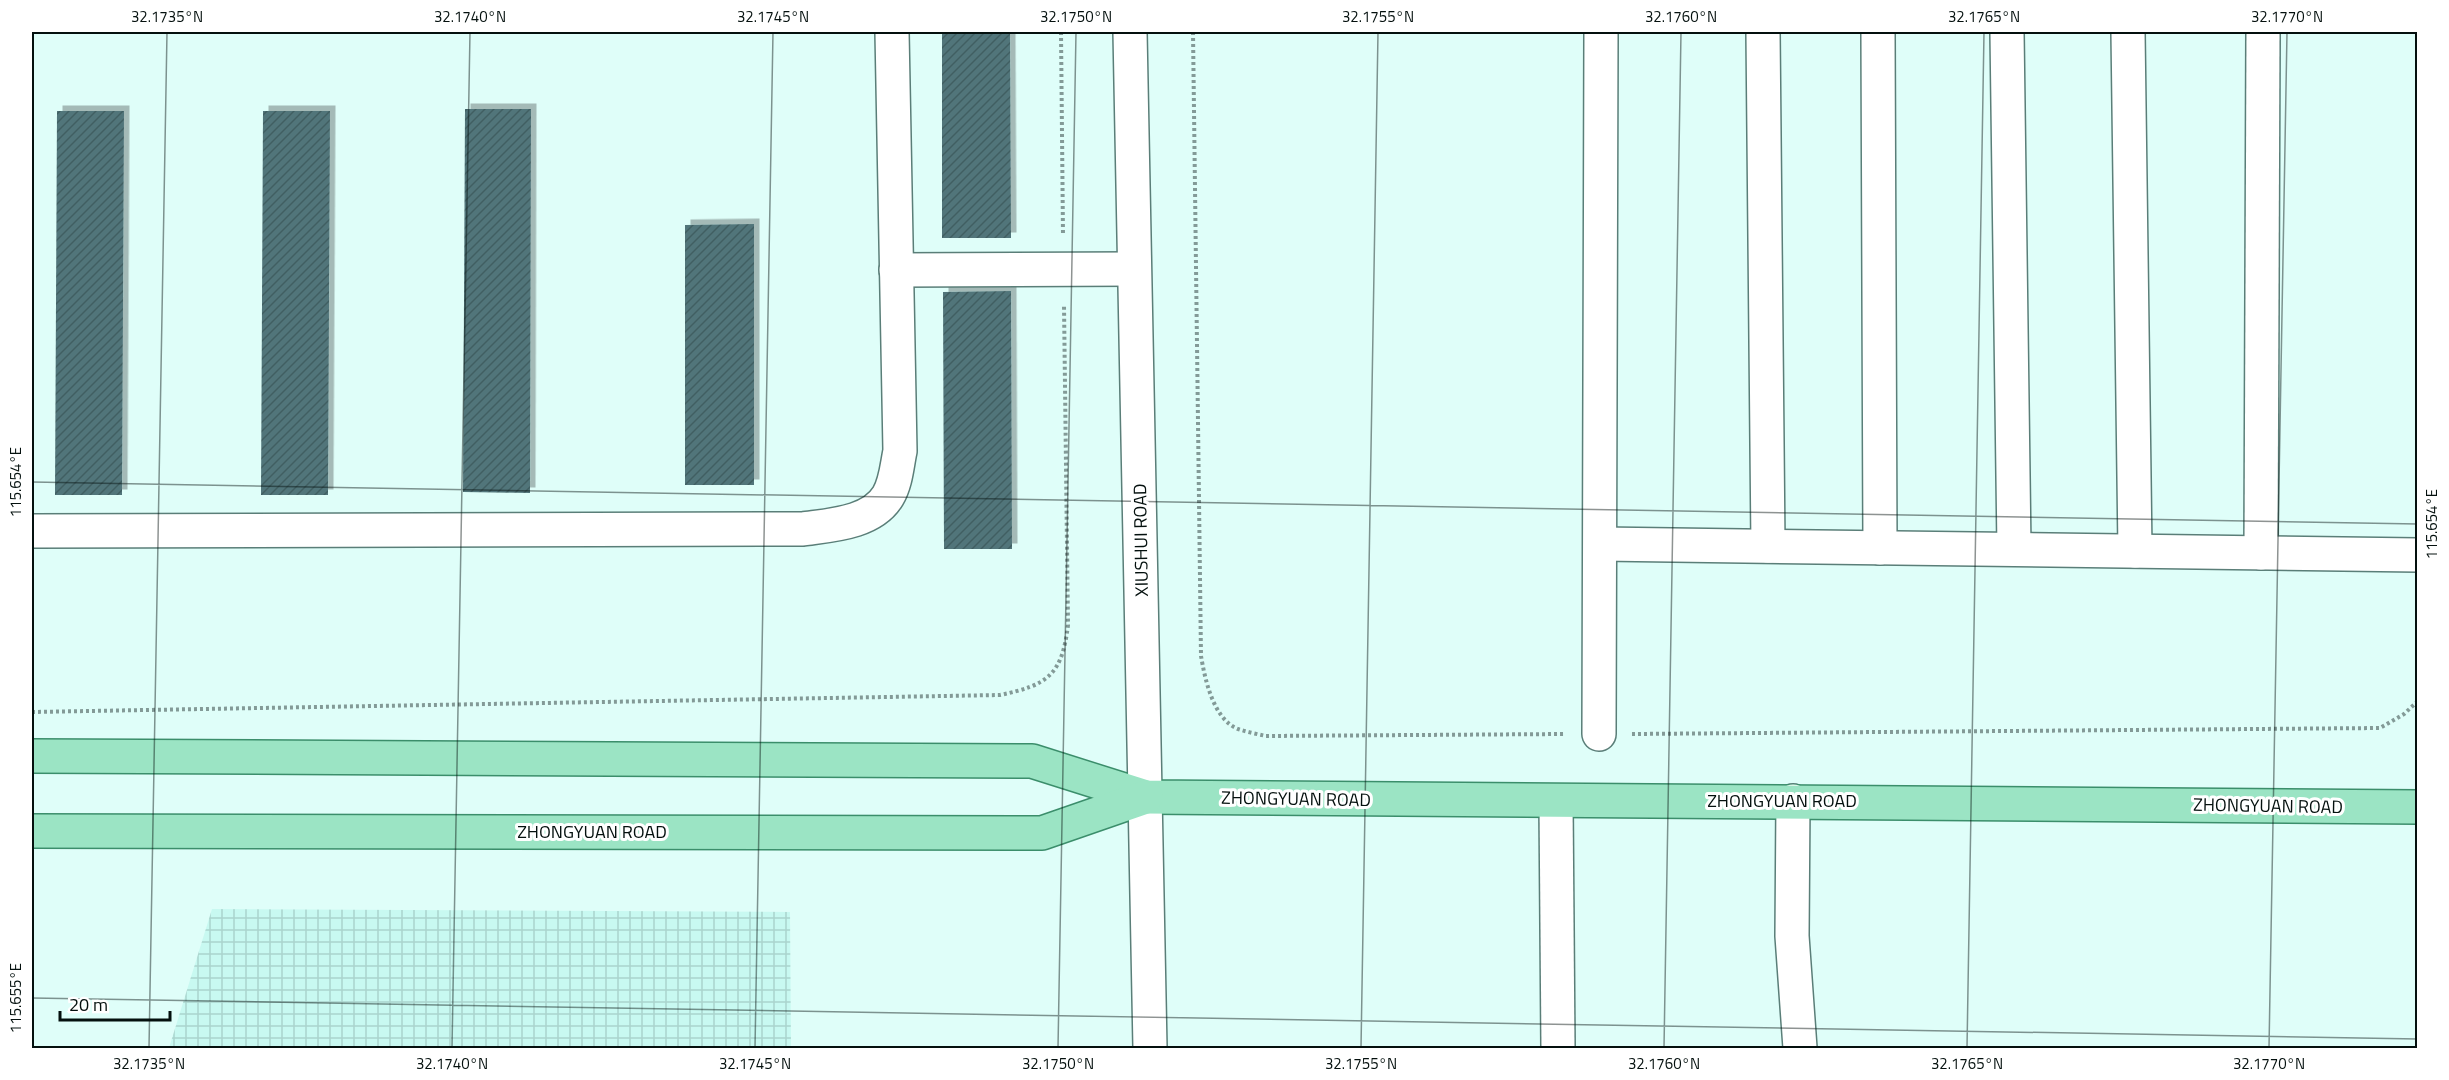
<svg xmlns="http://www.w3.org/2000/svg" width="2449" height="1080" font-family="'Titillium Web',sans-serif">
<defs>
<pattern id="industrial-grid" width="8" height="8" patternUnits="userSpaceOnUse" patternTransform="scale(1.5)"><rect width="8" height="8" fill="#c8f9f1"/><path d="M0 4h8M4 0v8" fill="none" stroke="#aad4cd"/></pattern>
<pattern id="building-hatch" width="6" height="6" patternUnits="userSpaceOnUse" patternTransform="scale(1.5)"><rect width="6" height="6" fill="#51757a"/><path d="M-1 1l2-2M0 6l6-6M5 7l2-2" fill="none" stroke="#415f62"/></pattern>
<filter id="shadow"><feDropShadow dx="5.5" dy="-5.5" stdDeviation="0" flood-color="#0004"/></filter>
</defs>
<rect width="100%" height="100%" fill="#dffef9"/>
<path fill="url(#industrial-grid)" d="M212 909 790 912 791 1048H169Z"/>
<g fill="url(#building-hatch)" filter="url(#shadow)">
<path d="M942 32H1010L1011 238H942Z"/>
<path d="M465 109H531L530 493 463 492Z"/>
<path d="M57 111H124L122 495H55Z"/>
<path d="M263 111H330L328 495H261Z"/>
<path d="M754 224V485H685V225Z"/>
<path d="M1011 291 1012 549H944L943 292Z"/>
</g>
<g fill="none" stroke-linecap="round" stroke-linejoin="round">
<g stroke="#5a7e78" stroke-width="36">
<g id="minor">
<path d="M1130 32 1150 1048"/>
<path d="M1763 32 1768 546"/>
<path d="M1878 32 1880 548"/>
<path d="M2007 32 2014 549"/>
<path d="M2128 32 2135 551"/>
<path d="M896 270 1134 269"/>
<path d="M32 531 803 529C831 525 872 523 888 496 896 483 897 465 900 451L892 32"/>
<path d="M1601 544 2418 555"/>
<path d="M2261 553 2263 32"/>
<path d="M1599 734 1601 32"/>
<path d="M1793 801 1792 936 1800 1048"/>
<path d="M1556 803 1558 1048"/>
</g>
</g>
<g stroke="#3b8e6b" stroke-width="36">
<g id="major">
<path d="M32 756 1032 761 1146 797 2418 807"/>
<path d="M32 831 1042 833 1146 797"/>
</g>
</g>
<g stroke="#839a97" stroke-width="4" stroke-dasharray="3 3" stroke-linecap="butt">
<path d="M1061 32 1063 235"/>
<path d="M1193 32 1201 656C1205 679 1213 719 1238 729 1247 732 1257 734 1266 736L1565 734"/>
<path d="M32 712 1000 695C1048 685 1062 675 1068 625L1064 305"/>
<path d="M1632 734 2380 728 2404 714 2418 701"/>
</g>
<use href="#minor" stroke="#fff" stroke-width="33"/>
<use href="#major" stroke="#9be4c4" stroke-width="33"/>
</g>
<path fill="none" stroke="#04100e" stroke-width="1.5" stroke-opacity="0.45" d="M32 482 2418 524M32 998 2418 1039M149 1048 167 32M452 1048 470 32M755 1048 773 32M1058 1048 1076 32M1361 1048 1378 32M1664 1048 1681 32M1967 1048 1984 32M2269 1048 2287 32"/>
<g text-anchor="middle" stroke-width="6" stroke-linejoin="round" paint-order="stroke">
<g font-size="18" fill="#04100e" stroke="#fff">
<text transform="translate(1141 540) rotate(-91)" y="6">XIUSHUI ROAD</text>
<text transform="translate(1296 799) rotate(1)" y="6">ZHONGYUAN ROAD</text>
<text x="1782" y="807">ZHONGYUAN ROAD</text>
<text transform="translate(2268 806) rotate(1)" y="6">ZHONGYUAN ROAD</text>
<text x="592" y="838">ZHONGYUAN ROAD</text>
</g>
</g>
<rect width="2449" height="1080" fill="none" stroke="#ffffff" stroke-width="66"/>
<path d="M60 1011v9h110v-9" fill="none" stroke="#04100e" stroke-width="3"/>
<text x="69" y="1011" font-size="18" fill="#04100e" stroke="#ffffff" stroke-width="4.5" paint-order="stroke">20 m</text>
<rect x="33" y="33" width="2383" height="1014" fill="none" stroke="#04100e" stroke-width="2"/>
<g font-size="15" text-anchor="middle" fill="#04100e">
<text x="167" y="22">32.1735°N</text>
<text x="470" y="22">32.1740°N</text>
<text x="773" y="22">32.1745°N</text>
<text x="1076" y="22">32.1750°N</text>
<text x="1378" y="22">32.1755°N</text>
<text x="1681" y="22">32.1760°N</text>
<text x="1984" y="22">32.1765°N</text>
<text x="2287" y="22">32.1770°N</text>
<text transform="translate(16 482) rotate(-90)" y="5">115.654°E</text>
<text transform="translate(2432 524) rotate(-90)" y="5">115.654°E</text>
<text transform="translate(16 998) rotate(-90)" y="5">115.655°E</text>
<text x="149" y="1069">32.1735°N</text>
<text x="452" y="1069">32.1740°N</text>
<text x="755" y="1069">32.1745°N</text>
<text x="1058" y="1069">32.1750°N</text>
<text x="1361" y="1069">32.1755°N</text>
<text x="1664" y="1069">32.1760°N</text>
<text x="1967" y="1069">32.1765°N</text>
<text x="2269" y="1069">32.1770°N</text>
</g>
</svg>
